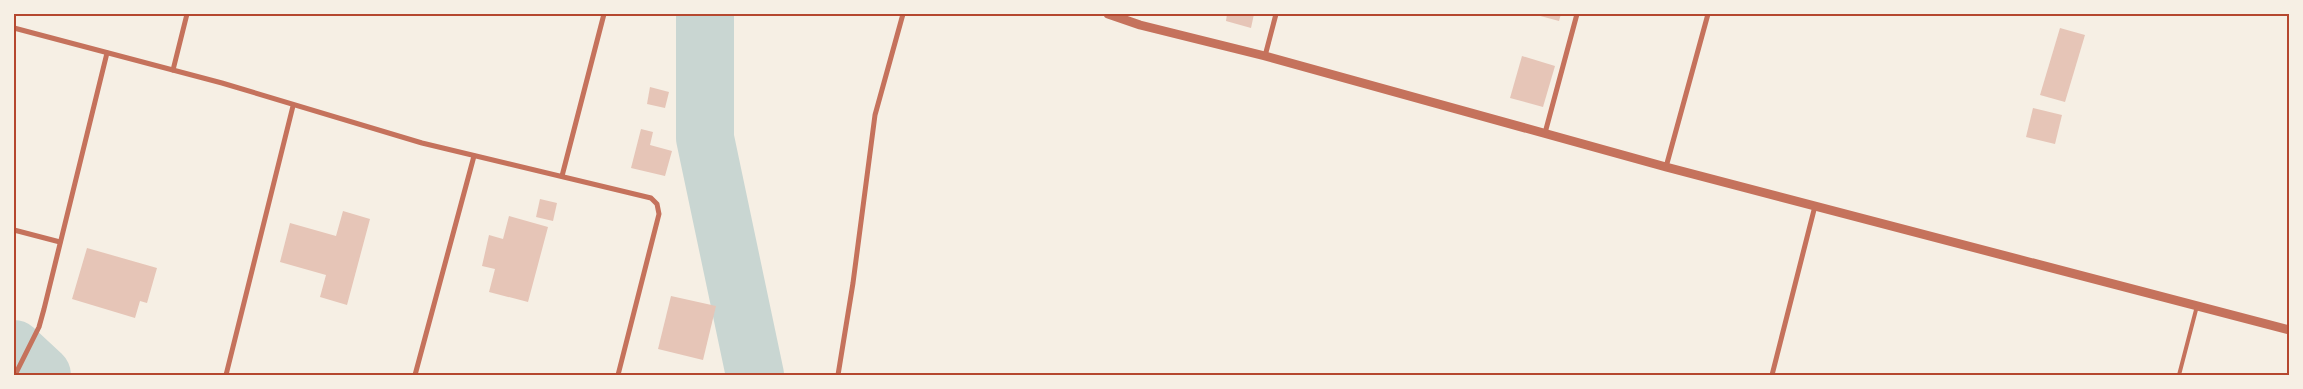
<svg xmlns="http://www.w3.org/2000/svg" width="2303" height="389" font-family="'Golos Text',sans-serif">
<rect width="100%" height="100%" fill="#f6efe4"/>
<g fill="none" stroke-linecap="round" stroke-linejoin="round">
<g stroke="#c9d6d2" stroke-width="58">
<path d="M705 14V138L755 375"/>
<path d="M14 349 42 375"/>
</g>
</g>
<g fill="#e6c5b7">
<path d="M1227 14H1254L1251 28 1226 21Z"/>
<path d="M1533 14H1561L1559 21Z"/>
<path d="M2060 28 2085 35 2065 102 2040 95Z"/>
<path d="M1522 56 1555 66 1543 107 1510 98Z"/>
<path d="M650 87 669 92 665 108 647 104Z"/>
<path d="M2033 108 2062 115 2055 144 2026 137Z"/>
<path d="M641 129 653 132 650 145 672 151 665 176 631 168Z"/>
<path d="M540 199 557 203 553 221 536 217Z"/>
<path d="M343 211 370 219 347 305 320 297 326 275 280 262 290 223 336 236Z"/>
<path d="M509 216 548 227 528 302 489 292 495 269 482 266 489 235 503 239Z"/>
<path d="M87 248 157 268 147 303 140 301 135 318 72 299Z"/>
<path d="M671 296 716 306 703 360 658 349Z"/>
</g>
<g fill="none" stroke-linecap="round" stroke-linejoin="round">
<path stroke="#c5725c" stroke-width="4" d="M2179 375 2197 306"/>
<g stroke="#c5725c" stroke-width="5">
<path d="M14 28 222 83 422 143 651 198 657 204 659 214 618 375"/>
<path d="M1265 56 1276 14"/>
<path d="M173 70 187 14"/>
<path d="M1545 133 1577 14"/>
<path d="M1666 167 1708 14"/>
<path d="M562 176 604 14"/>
<path d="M14 230 60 242"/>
<path d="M15 375 39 327 44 309 107 53"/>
<path d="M226 375 293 106"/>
<path d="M415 375 474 156"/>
<path d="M838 375 853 283 875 115 903 14"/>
<path d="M1772 375 1815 206"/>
</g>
<path stroke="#c5725c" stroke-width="9" d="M1108 14 1140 25 1265 56 1666 167 2289 330"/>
</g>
<rect width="2303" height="389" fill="none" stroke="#f6efe4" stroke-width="30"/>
<rect x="15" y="15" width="2273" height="359" fill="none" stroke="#b5482f" stroke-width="2"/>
</svg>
